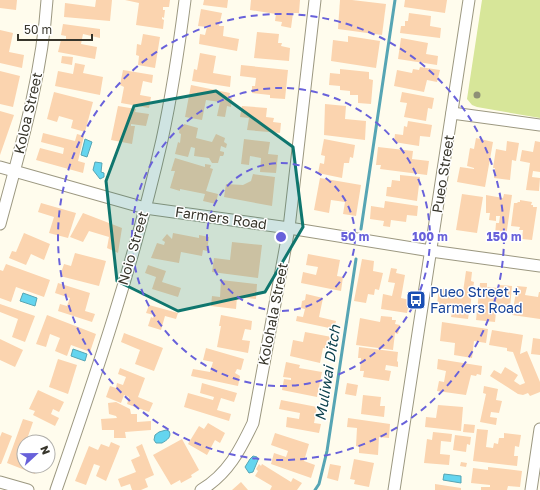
<svg xmlns="http://www.w3.org/2000/svg" width="540" height="490" font-family="'Golos Text',sans-serif">
<rect width="100%" height="100%" fill="#fffced"/>
<path fill="#d7e699" d="M482 0H540V118L477 107 472 105 467 99Z"/>
<g fill="#64d5ef" stroke="#56a5b4">
<path d="M85 139 92 142 87 157 81 155Z"/>
<path d="M95 162 102 163 101 172 104 173V177L100 179 93 170Z"/>
<path d="M23 293 37 298 35 306 20 301Z"/>
<path d="M73 349 87 354 85 361 71 356Z"/>
<path d="M166 430 169 431C172 437 167 440 162 443H156L154 440 155 435 159 432Z"/>
<path d="M253 456 257 457 258 460 253 472 249 473 245 467 250 459Z"/>
<path d="M444 474 461 476V483L443 480Z"/>
</g>
<g fill="none" stroke-linecap="round" stroke-linejoin="round">
<g stroke="#56a5b4" stroke-width="3">
<path d="M361 229 395 0"/>
<path d="M315 490 319 484 327 451 356 259"/>
</g>
</g>
<g fill="#fbd4af">
<path d="M0 0H17L16 10 0 8Z"/>
<path d="M96 0H112L110 21 64 17 65 3 95 7Z"/>
<path d="M125 0H170L169 7H163V10H165L164 18 162 17V19L164 20 163 29 136 25 139 3Z"/>
<path d="M204 0H228L227 8 203 5Z"/>
<path d="M251 0H300L299 13H293L291 28 281 26 282 22 275 21 276 14 250 10Z"/>
<path d="M340 0H352L386 4 382 35 338 29Z"/>
<path d="M405 0H447L445 13 404 7Z"/>
<path d="M201 9 222 13 219 26H224L223 36 239 39 237 51 199 44 200 34 205 35 207 27 198 26Z"/>
<path d="M409 13 431 16 430 26 441 28 440 38 400 33 401 26H405V21H408Z"/>
<path d="M63 24 100 29V38L83 34 81 44 97 47 95 59 58 52 61 40 66 41V36L61 35Z"/>
<path d="M0 30 13 33 9 52 24 55 22 68 0 63Z"/>
<path d="M257 32 279 34 278 43H282L281 46 290 48 289 61 254 58Z"/>
<path d="M143 34 160 37 155 68 138 65 139 56 136 55 137 44 141 45Z"/>
<path d="M348 36 380 41 376 68 331 61 333 40 348 42Z"/>
<path d="M401 38 428 43 426 54 438 56 437 65 398 59Z"/>
<path d="M200 53 216 56 213 73 231 76 230 87 192 81 194 69 197 70Z"/>
<path d="M62 56 73 57 72 65 61 63Z"/>
<path d="M75 63 85 65 83 73 103 77 100 95 55 86 58 71 73 74Z"/>
<path d="M241 65 288 70 285 99 270 98V95L252 93V86H255L256 78 240 76Z"/>
<path d="M420 67 440 70 437 82 427 80 424 92 394 86 397 70 412 73 413 69 419 70Z"/>
<path d="M340 69 369 72V79L373 80 371 104 358 103V95H350V91L340 90V86L329 85 330 73 340 74Z"/>
<path d="M123 70 153 75 152 83 143 81 140 95 151 97 149 108 121 103 124 87 120 85Z"/>
<path d="M0 71 20 76 13 107 0 104Z"/>
<path d="M191 85 230 93 229 98H232L231 107 227 106 225 117 217 116 220 102 206 100 202 120 185 117Z"/>
<path d="M54 92 93 102 85 132 71 128 73 120 59 116 57 122 47 119Z"/>
<path d="M402 92 434 98 432 109 428 108 426 121 404 117 407 103 400 102Z"/>
<path d="M325 104 346 106 345 119 366 121 365 140 324 135Z"/>
<path d="M118 106 136 109 135 112 149 114 146 126 131 124V126H135L132 144 111 140Z"/>
<path d="M242 106 267 108 266 117 274 118 273 122 281 123 280 133 247 130 249 118 240 117Z"/>
<path d="M0 111 14 115 0 155Z"/>
<path d="M408 121 432 125 430 137 420 136 419 146 394 142 395 134 403 135 404 126 407 127Z"/>
<path d="M184 124 198 128 196 138 212 142 216 134 225 138 224 142 227 144 226 148 221 146 220 151 224 152V154L223 156H220L218 163H212L209 158 194 156 195 148 191 147 188 157 175 154 178 142 180 143 181 134 179 133 180 126H183Z"/>
<path d="M43 133 75 141 77 134 84 136 78 161 85 163 83 173 36 160 40 148 63 154 64 148 41 142Z"/>
<path d="M476 138 493 142 485 187 457 182 460 167 474 169V168L467 166 470 148 474 149Z"/>
<path d="M244 139 270 142 268 154 278 155 276 173 260 172 261 158 250 156 249 165 241 164Z"/>
<path d="M324 139 355 145 353 158 350 157 349 163H344L342 178 318 173 320 163 324 164 325 156 321 155Z"/>
<path d="M507 141 519 143 516 161 512 160 510 180 494 178 495 168H493L496 149 506 151Z"/>
<path d="M535 141 540 142V172L533 171 532 177 540 178 539 191 526 190 530 163 520 161 522 150 533 152Z"/>
<path d="M378 147 413 151 412 159 429 161 427 175 380 169 381 165H376Z"/>
<path d="M175 158 205 167V164L211 165 210 168 213 169 206 191 218 194 216 204 203 201 205 194 180 189V191L170 188 175 171H171Z"/>
<path d="M253 174 275 177 272 206 224 197 226 184 243 185 251 181Z"/>
<path d="M400 175 420 177 417 201 386 196 387 187H391L392 180 400 181Z"/>
<path d="M320 178 361 185 356 216 343 214 345 202 331 200 329 213 314 210Z"/>
<path d="M462 194 483 197 477 233 456 230Z"/>
<path d="M504 194 512 195 506 237 495 235 496 223H499L500 216H496V221L489 220 490 213H486V195L503 198Z"/>
<path d="M520 200 532 202 531 205H533V207H537L532 240 522 239 523 230H519L520 227 511 226 514 203H517L518 202H520Z"/>
<path d="M385 201 418 206 417 216 407 215 406 222 391 220 390 227 383 226 384 221 370 219 371 206 384 208Z"/>
<path d="M41 203 76 213 68 238 49 233 54 217 38 212Z"/>
<path d="M83 213 122 228 118 253 107 248 109 237 89 231 83 242 70 237Z"/>
<path d="M24 233 50 244 44 260 31 254 26 265 9 258 12 251 16 252Z"/>
<path d="M173 233 199 238V235L209 237 207 251 203 250 202 256 181 252 179 263 151 258 157 243 164 245 165 242 162 240 167 234 172 239Z"/>
<path d="M232 242 262 245 258 278 212 272 214 258 230 260Z"/>
<path d="M75 253 106 261 99 286 60 276 64 264 71 266Z"/>
<path d="M308 254 340 260 337 276 343 277 341 291 301 283 303 272 316 275 318 267 306 265Z"/>
<path d="M362 259 374 261 373 271 383 273 379 290 375 289 374 295 368 294 366 303 354 301Z"/>
<path d="M6 264 50 280 44 297 16 287 11 302 0 298V270L3 271Z"/>
<path d="M148 265 166 271 162 282 181 288 178 297 152 289 156 277 145 273Z"/>
<path d="M391 268 397 269 396 273 405 275 401 298 410 300 407 313 381 309 383 294 392 296 395 283 388 282Z"/>
<path d="M466 271 472 272 471 281 474 282 468 319 451 317 453 307 437 304 439 288 463 292Z"/>
<path d="M221 280 257 284 256 299 237 297 236 309 211 306 212 296 220 297Z"/>
<path d="M58 283 90 293 85 311 95 314 92 322 58 311 60 304 67 306 70 298 55 293Z"/>
<path d="M480 283H487V287L498 288V285L512 286 510 308 504 307 499 311 496 312 495 322 476 320Z"/>
<path d="M517 286 527 287 525 295 538 297 539 292H540V319L512 315Z"/>
<path d="M306 294 323 298 319 317 336 321 334 329 296 321 297 316 303 317 305 309 301 308 302 301 305 300Z"/>
<path d="M0 304 35 316 25 342 12 337 18 319 0 312Z"/>
<path d="M149 305 178 313 176 319 165 316 161 330 148 326 151 317 153 318 154 315 146 313Z"/>
<path d="M47 315 96 334 90 352 71 345 67 356 55 351 60 338 50 334 46 347 36 344Z"/>
<path d="M221 315 252 321 251 330 245 329 242 340 250 341 248 353 217 347 221 326H219Z"/>
<path d="M381 316 392 317V320H396L395 324 400 325 398 334 395 333 393 350 356 345 360 318 380 322Z"/>
<path d="M442 322 488 329 486 343 474 341 472 358 454 355 455 343 440 341Z"/>
<path d="M492 330 523 335 520 354 527 351 540 382V392L530 396 528 393 523 395 518 394 490 376 494 370 501 374 505 367 518 375 514 381 520 385 525 383 513 352 507 351V348L489 345Z"/>
<path d="M305 332 337 338 335 350 323 348 320 363 290 356 293 340 303 342Z"/>
<path d="M124 333 163 348 154 371 135 364 140 350 121 342Z"/>
<path d="M533 338 540 339V355L531 354Z"/>
<path d="M0 339 23 350 15 367 0 360Z"/>
<path d="M359 347 398 352 397 361 398 362V367L386 365 385 370 391 371 389 381 363 377 364 371H360L361 358H358Z"/>
<path d="M206 348 244 359 241 370 237 369 235 373 240 376 238 386 191 376 193 369 210 372 213 362 203 360Z"/>
<path d="M58 359 77 365 68 394 49 387Z"/>
<path d="M438 359 482 366 481 375 477 374 476 376 471 375 466 395 437 391 439 381 444 382 446 371 437 369Z"/>
<path d="M286 362 300 365 299 368 322 372 317 397 282 390 284 379 291 380V378L283 377Z"/>
<path d="M120 368 145 378 138 397 153 403 149 412 127 404 129 397 124 395 121 403 106 397 110 386 116 388 117 383 123 385 126 377 118 374Z"/>
<path d="M202 383 237 393 234 402 221 398 217 410 231 414 229 421 184 407 188 393 213 400 214 397 200 393Z"/>
<path d="M347 383 358 385 356 396 345 394Z"/>
<path d="M484 386 498 389 496 400 502 401 499 413 491 412 490 417 497 418 496 425 480 422 486 394 483 393Z"/>
<path d="M38 390 64 402 59 412 53 409 51 414 59 418 55 426 33 415 35 411 29 409Z"/>
<path d="M363 395 381 397 380 406H385L384 417 361 414Z"/>
<path d="M281 400 317 407 314 423 321 424 319 433 286 427 287 417 299 419 300 413 279 409Z"/>
<path d="M116 402 130 409 131 414H137V422L151 421V430L125 432 126 438H114V430H102L101 419 117 418 116 416 109 414 108 403Z"/>
<path d="M438 405 463 407 461 431 425 427 426 417 436 418Z"/>
<path d="M348 418 390 424 389 438 379 437 378 455 359 453V447L356 446 357 428 347 427Z"/>
<path d="M23 419 33 422 26 442H24V466H37L35 474 7 463Z"/>
<path d="M208 423 225 433 220 443 215 440 207 455 188 444 199 426 204 429Z"/>
<path d="M464 424 475 425 474 433 463 432Z"/>
<path d="M477 429 488 430 486 447 493 448 494 443 498 444 499 438H504V433L521 435 519 447 515 446 514 456H518L517 466 473 461Z"/>
<path d="M2 432 12 436 1 464H0V437Z"/>
<path d="M433 432 452 434 451 442 441 441 440 454 450 455 449 465 424 463 427 439 432 440Z"/>
<path d="M275 433 309 444 304 461 315 465 311 478 271 464 274 453 286 457 288 451 271 445Z"/>
<path d="M455 435 471 437 470 445 467 444 466 452 453 450Z"/>
<path d="M182 439 199 470 191 475 192 477 181 483 180 480 171 485 153 455Z"/>
<path d="M111 442 120 446 106 481 96 476 100 466 94 464 86 485 75 481 89 446 98 450 101 444 109 447Z"/>
<path d="M142 444 154 475 145 479 148 487 141 490H132L130 484 121 487 118 479 136 472 131 460 140 456 136 447Z"/>
<path d="M354 459 374 463 369 487 354 484 355 480 350 479Z"/>
<path d="M461 462 467 463 466 467 460 466Z"/>
<path d="M259 464 261 466 262 464 291 482 293 478 302 483 297 490H270L272 486 255 476 258 471 256 469Z"/>
<path d="M330 464 341 466 338 481 327 478Z"/>
<path d="M488 467 522 471 520 487 508 486 507 490H481V487H490V485L471 483 473 468 488 470Z"/>
<path d="M241 482 248 490H232Z"/>
<path d="M435 484 461 488V490H435Z"/>
</g>
<g fill="none" stroke-linecap="round" stroke-linejoin="round">
<g stroke="#9c9881" stroke-width="13">
<g id="street">
<path d="M452 113 540 125"/>
<path d="M0 167 145 208 289 228 431 251 540 266"/>
<path d="M0 224C20 150 42 76 47 0"/>
<path d="M0 482 28 490"/>
<path d="M56 490C96 375 135 259 162 140 172 94 179 47 185 0"/>
<path d="M201 490C228 474 240 450 253 423L289 228 315 0"/>
<path d="M394 490 469 0"/>
<path d="M531 490 540 429"/>
</g>
</g>
<use href="#street" stroke="#fff" stroke-width="11"/>
</g>
<circle fill="#8e9076" cx="477" cy="95" r="3.5"/>
<path fill="#0f766e" fill-opacity="0.2" stroke="#0f766e" stroke-width="3" stroke-linejoin="round" d="M216 91 293 147 303 227 265 292 178 311 117 281 106 181 134 106Z"/>
<g fill="none" stroke="#6861da" stroke-width="2" stroke-dasharray="7 5">
<circle cx="281" cy="237" r="74"/>
<circle cx="281" cy="237" r="149"/>
<circle cx="281" cy="237" r="223"/>
</g>
<defs>
<g id="bus-square" transform="scale(1)"><rect x="-9" y="-9" width="18" height="18" rx="4" fill="#1a4fb4" stroke="#fff"/><path d="M-5-6H5V4H4V6H2V4H-2V6H-4V4H-5ZM-3.5-4V0h7V-4ZM-3.5 1.2v1.5H-2V1.2ZM2 1.2v1.5H3.5V1.2Z" fill="#fff"/></g>
</defs>
<g fill-rule="evenodd">
<use href="#bus-square" x="416" y="300"/>
</g>
<g text-anchor="middle" stroke-width="3" stroke-linejoin="round" paint-order="stroke">
<g font-size="14" fill="#37352b" stroke="#fff">
<text transform="translate(28 113) rotate(-77)" y="5">Koloa Street</text>
<text transform="translate(443 174) rotate(-81)" y="5">Pueo Street</text>
<text transform="translate(221 218) rotate(8)" y="5">Farmers Road</text>
<text transform="translate(133 248) rotate(-74)" y="5">Noio Street</text>
<text transform="translate(273 314) rotate(-79)" y="5">Kolohala Street</text>
</g>
<g font-size="14" fill="#164399" stroke="#fff" text-anchor="start">
<text x="430" y="297">Pueo Street +<tspan x="430" dy="16">Farmers Road</tspan></text>
</g>
<g font-size="15" font-style="italic" fill="#0a3f4a" stroke="#fff">
<text transform="translate(328 373) rotate(-81)" y="5">Muliwai Ditch</text>
</g>
</g>
<circle cx="281" cy="237" r="6" fill="#6861da" stroke="#fff" stroke-width="2"/>
<g font-size="12" text-anchor="middle" font-weight="bold" fill="#6861da" stroke="#fff" stroke-width="3" stroke-linejoin="round" paint-order="stroke">
<text x="355" y="241">50 m</text>
<text x="430" y="241">100 m</text>
<text x="504" y="241">150 m</text>
</g>
<g transform="translate(36 454) rotate(68)"><circle r="19" fill="#ffffff" stroke="#afaeaa"/>
<path d="M0-3L7 15L0 10L-7 15Z" fill="#6861da"/>
<text y="-6" font-size="11" font-weight="bold" text-anchor="middle" fill="#37352b">N</text>
</g>
<path d="M18 34v6h74v-6" fill="none" stroke="#37352b" stroke-width="2"/>
<text x="24" y="34" font-size="12" fill="#37352b" stroke="#ffffff" stroke-width="3" paint-order="stroke">50 m</text>
</svg>
